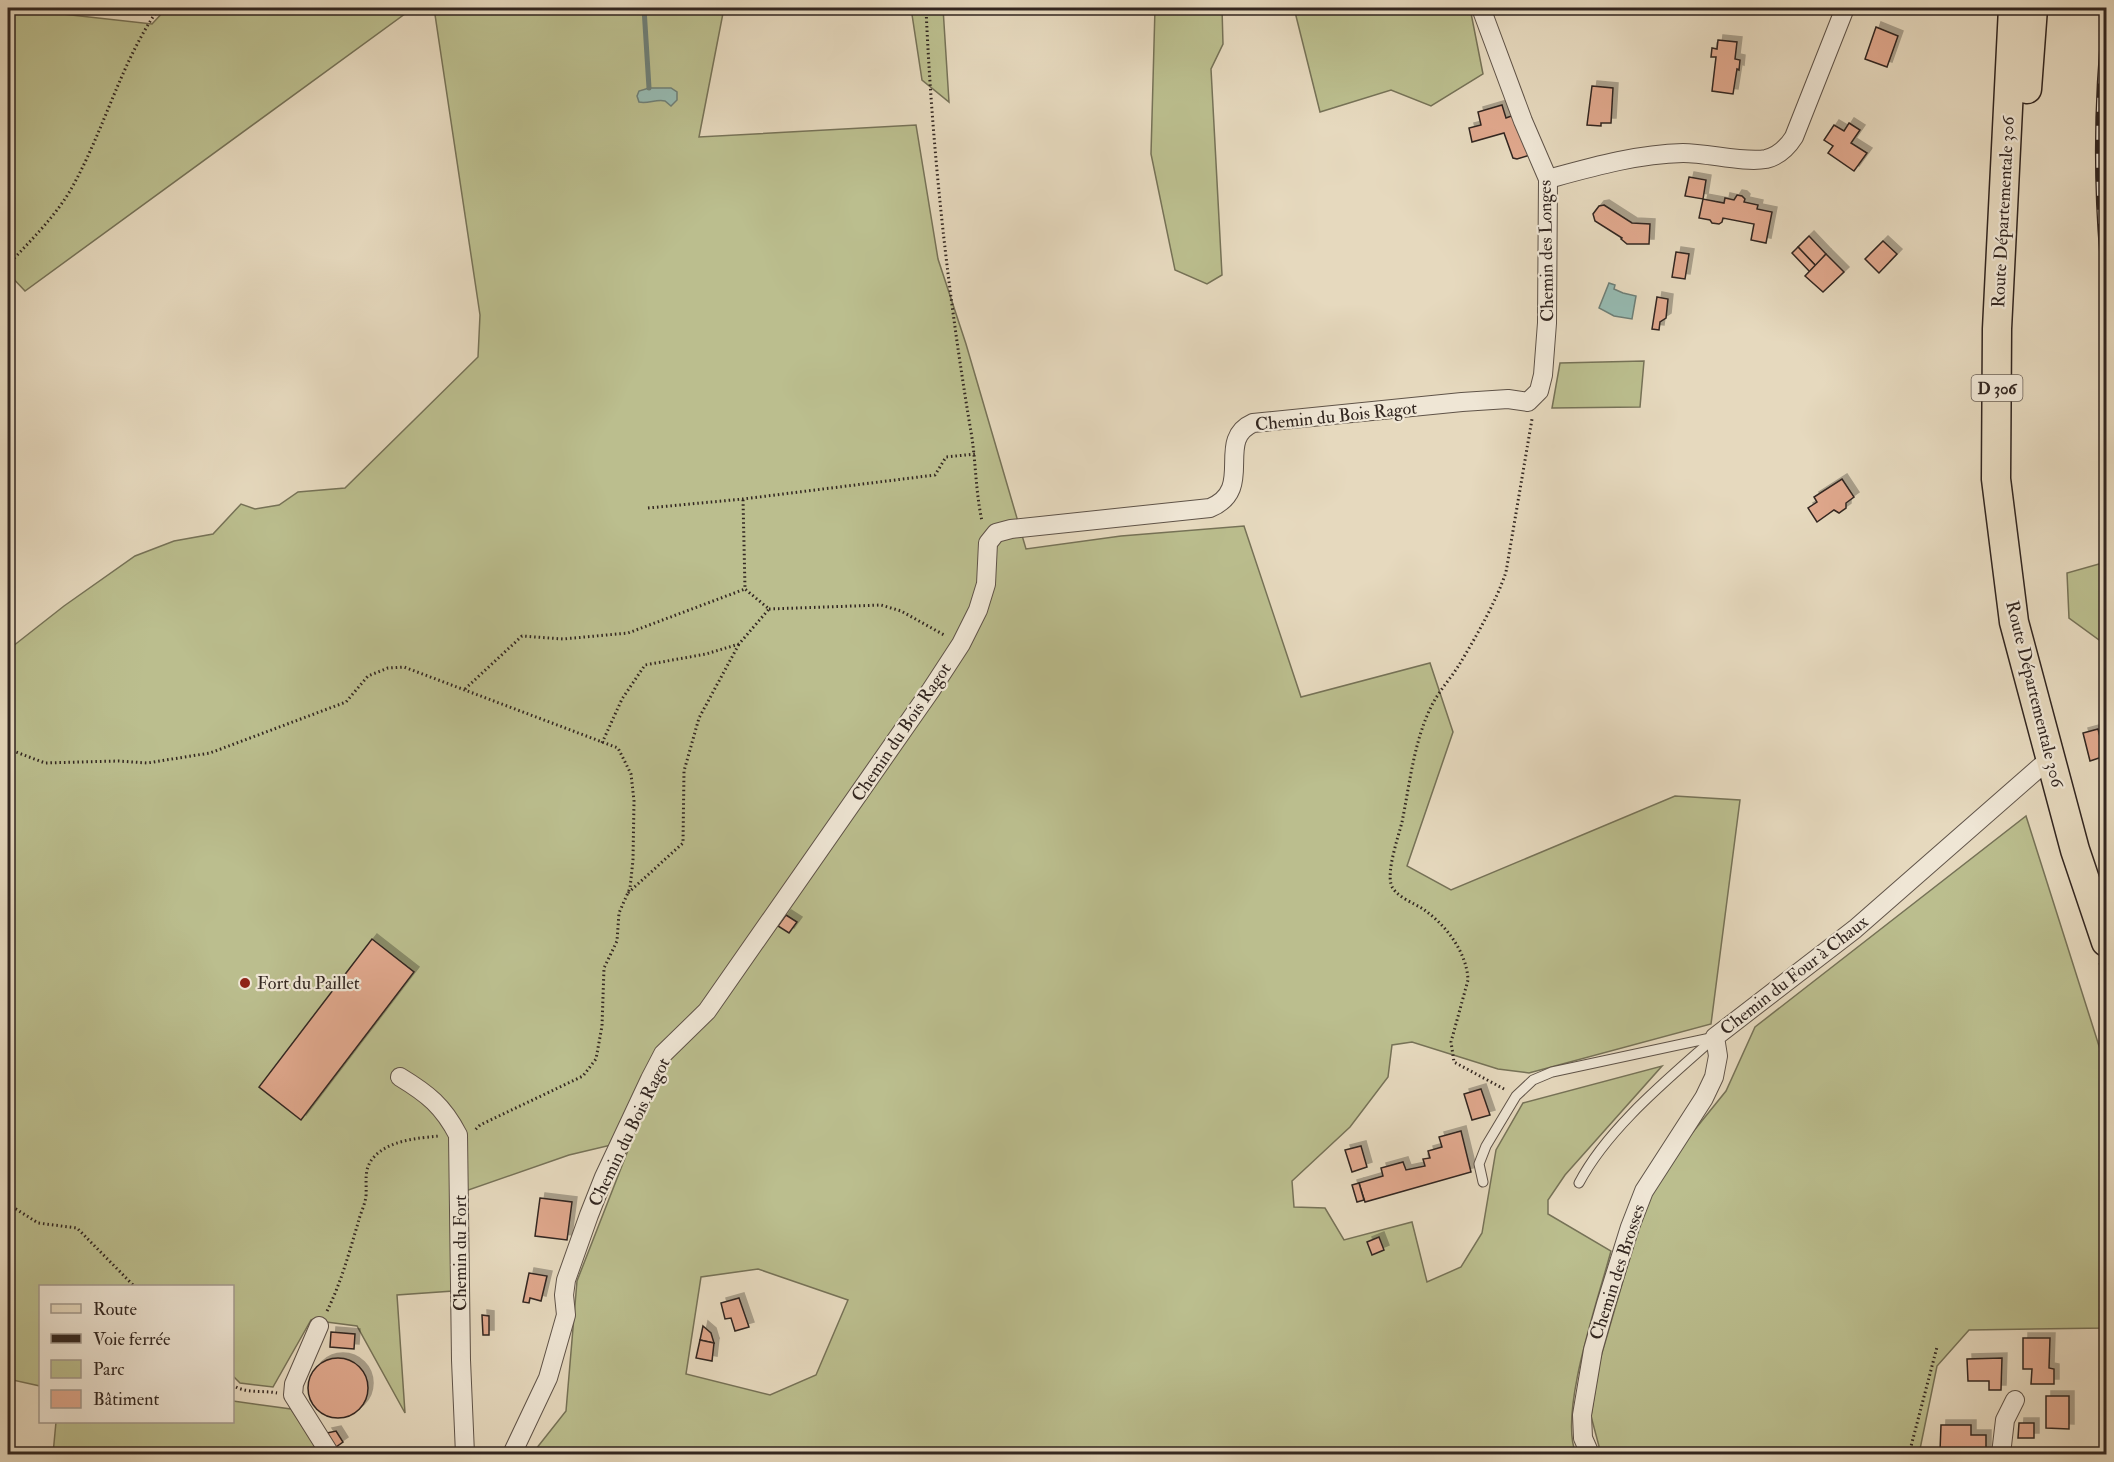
<svg xmlns="http://www.w3.org/2000/svg" width="2114" height="1462" font-family="'IM FELL Double Pica',serif">
<defs>
<filter id="shadow"><feDropShadow dx="5" dy="-5" stdDeviation="0" flood-color="#0004"/></filter>
</defs>
<rect width="100%" height="100%" fill="#e6d9be"/>
<filter id="stains"><feTurbulence type="fractalNoise" baseFrequency=".00333" numOctaves="4"/><feColorMatrix values="0 0 0 0 .2 0 0 0 0 .09 0 0 0 0 .02 0 0 0 .5 -.17"/></filter>
<radialGradient id="worn" r=".72"><stop offset=".6" stop-color="#630" stop-opacity="0"/><stop offset="1" stop-color="#630" stop-opacity=".3"/></radialGradient>
<g fill="#bbbe8e" stroke="#767257" stroke-width="1.5" fill-rule="evenodd">
<path d="M8 8 152 24 167 8H413L25 291 8 273Z"/>
<path d="M434 8H724L699 137 916 125 938 259 966 344 1026 549 1121 536 1244 526 1301 697 1430 663 1453 732 1407 866 1451 890 1675 796 1740 800 1711 1024 1529 1073 1498 1069 1412 1042 1392 1045 1388 1077 1350 1127 1292 1181 1294 1207 1325 1208 1344 1240 1412 1222 1427 1282 1461 1267 1482 1233 1496 1150 1523 1103 1662 1066 1565 1175 1548 1200V1214L1611 1251C1599 1297 1558 1413 1576 1454H532L566 1411 577 1281 632 1140 569 1155 451 1196 453 1291 397 1295 405 1413 357 1326 311 1320 273 1387 240 1383 233 1376 232 1286H40V1386L8 1379V650L64 606 135 556 174 541 213 534 241 504 255 509 279 505 298 492 345 488 478 357 480 315ZM758 1269 848 1300 816 1375 770 1395 686 1374 701 1277Z"/>
<path d="M911 8H943L949 102 922 80Z"/>
<path d="M1155 8H1222L1223 44 1211 69 1222 275 1207 284 1175 270 1151 154Z"/>
<path d="M1294 8H1470L1483 74 1431 106 1391 90 1320 112Z"/>
<path d="M1644 361 1640 407 1552 408 1560 363Z"/>
<path d="M2106 562V645L2069 618 2067 573Z"/>
<path d="M2026 816 2106 1068V1328L1969 1330 1937 1366 1919 1454H1601L1591 1416 1600 1360 1645 1205 1684 1143 1726 1091 1755 1027Z"/>
<path d="M233 1401 291 1409 321 1454H53L56 1422H232Z"/>
</g>
<g fill="#96bab1" stroke="#6e7f77" stroke-width="1.5">
<path d="M649 88H671L677 92V100L671 106 665 101C656 99 648 104 639 102L637 96 639 91Z"/>
<path d="M1609 283 1615 285 1614 289 1623 293 1636 296 1632 319 1614 316 1599 308Z"/>
</g>
<g fill="none" stroke-linecap="round" stroke-linejoin="round">
<path stroke="#6e7f77" stroke-width="5" d="M644 8 649 88"/>
</g>
<g fill="#e0a88d" stroke="#322620" stroke-width="1.5" filter="url(#shadow)">
<path d="M1876 27 1898 36 1887 67 1865 59Z"/>
<path d="M1718 40 1737 42 1735 59 1740 60 1739 70 1737 69 1733 94 1712 91 1716 57H1711L1712 48 1717 49Z"/>
<path d="M1592 86 1613 88 1611 123H1601V126L1587 125Z"/>
<path d="M1502 105 1506 118 1514 115 1530 155 1517 159 1513 158 1504 133 1472 142 1469 128 1481 125 1478 112Z"/>
<path d="M1849 123 1860 130 1851 143 1867 153 1854 171 1828 153 1833 146 1824 140 1834 125 1844 131Z"/>
<path d="M1689 177 1706 180 1703 199 1685 196Z"/>
<path d="M1737 195 1742 196 1745 199 1744 202 1758 205 1757 209 1772 212 1766 243 1751 240 1754 224 1723 218 1722 222 1719 224 1712 223 1710 220 1699 218 1703 199 1724 203 1725 198 1734 200Z"/>
<path d="M1604 205 1632 223 1650 224 1649 244H1627L1621 239 1622 238 1595 221 1593 214 1599 206Z"/>
<path d="M1809 236 1826 254 1816 266 1798 247Z"/>
<path d="M1883 241 1897 254 1879 273 1865 259Z"/>
<path d="M1798 247 1816 266 1810 272 1792 253Z"/>
<path d="M1676 252 1689 254 1685 279 1672 277Z"/>
<path d="M1826 254 1844 272 1823 292 1805 276Z"/>
<path d="M1657 297 1668 299 1666 318 1660 322 1659 330 1652 329Z"/>
<path d="M1842 479 1854 497 1846 503V508L1839 513 1834 510 1817 522 1808 508 1817 502 1814 497Z"/>
<path d="M2098 729 2105 756 2090 761 2083 733Z"/>
<path d="M786 915 797 922 789 933 778 926Z"/>
<path d="M372 939 414 972 301 1120 259 1087Z"/>
<path d="M1481 1089 1490 1115 1472 1120 1464 1094Z"/>
<path d="M1461 1131 1471 1172 1365 1202 1359 1183 1383 1176 1381 1168 1403 1162 1406 1170 1425 1166 1423 1159 1430 1158 1428 1151 1442 1147 1439 1137Z"/>
<path d="M1361 1146 1367 1167 1352 1172 1345 1150Z"/>
<path d="M1359 1183 1364 1200 1357 1202 1352 1185Z"/>
<path d="M540 1198 572 1202 567 1240 535 1236Z"/>
<path d="M1379 1237 1384 1250 1372 1255 1367 1242Z"/>
<path d="M529 1273 547 1276 541 1301 530 1298 529 1303 523 1302Z"/>
<path d="M739 1298 749 1327 735 1331 731 1318 725 1319 721 1303Z"/>
<path d="M482 1315 489 1316V1335H483Z"/>
<path d="M703 1326 711 1333 714 1343 700 1340Z"/>
<path d="M331 1332 355 1334 354 1349 330 1347Z"/>
<path d="M2023 1338H2050L2049 1368 2054 1369V1384H2031L2032 1369H2023Z"/>
<path d="M700 1340 714 1343 712 1361 696 1358Z"/>
<circle cx="338" cy="1388" r="30"/>
<path d="M2002 1358 2001 1390H1989V1381H1968L1967 1359Z"/>
<path d="M2046 1396H2069V1429L2046 1428Z"/>
<path d="M2019 1423H2034V1438H2018Z"/>
<path d="M1941 1425H1971V1435H1986V1454H1968V1451H1940Z"/>
<path d="M336 1431 343 1442 336 1447 327 1433Z"/>
</g>
<g fill="none" stroke-linecap="round" stroke-linejoin="round">
<g stroke="#5f5348" stroke-width="11">
<g id="lane">
<path d="M1483 1182 1479 1164 1486 1146 1516 1096 1533 1080 1552 1072 1715 1037"/>
<path d="M1579 1183C1608 1128 1667 1080 1713 1039"/>
</g>
</g>
<g stroke="#5f5348" stroke-width="20">
<g id="street">
<path d="M1548 179C1592 167 1637 154 1683 153 1708 153 1744 163 1766 159 1779 156 1787 148 1794 137L1845 8"/>
<path d="M400 1077C428 1094 443 1106 458 1135L461 1360 465 1454"/>
<path d="M319 1326 294 1384 293 1395 330 1454"/>
<path d="M512 1454 548 1378 566 1315 564 1295 566 1280 589 1215 604 1177 650 1079 663 1054 707 1011 931 690 961 644 978 610 986 584 988 543 996 533 1011 529 1210 508C1256 489 1214 440 1253 423L1462 402 1508 399 1528 402 1539 391 1543 375 1547 323 1548 179 1523 121 1481 8"/>
<path d="M1590 1454 1583 1438 1582 1415 1593 1350 1606 1304 1630 1227 1644 1191 1704 1098 1714 1077 1718 1056 1715 1037 1855 929 2040 767 2051 763"/>
<path d="M2001 1454 2005 1420 2015 1400"/>
</g>
</g>
<g stroke="#322620" stroke-width="31">
<g id="primary">
<path d="M2013 8 1997 329 1996 479 2014 622 2075 850 2106 942"/>
<path d="M2027 89 2033 8"/>
</g>
</g>
<g stroke="#322620" stroke-width="3" stroke-dasharray="1.5 3" stroke-linecap="butt">
<path d="M926 8C932 148 947 287 970 426 976 457 975 489 982 521"/>
<path d="M8 265C30 241 53 219 70 191 104 132 120 63 159 8"/>
<path d="M648 508 743 499 935 475 946 457 975 454"/>
<path d="M769 609 881 605 901 611 946 636"/>
<path d="M465 689 522 636 563 639 628 633 745 589"/>
<path d="M602 743 622 699 645 665 706 654 739 644 769 609 745 589 743 499"/>
<path d="M8 749 45 763 118 761 147 763 210 753 346 702 368 676 388 668 404 667 618 748 631 774 634 801 633 860 630 888 619 913 617 941 604 968 602 1026 596 1059 583 1076 480 1125 475 1130"/>
<path d="M628 893 683 843 684 771 699 718 739 644"/>
<path d="M8 942V970"/>
<path d="M2100 963 2106 984"/>
<path d="M1504 1089 1454 1062 1451 1042 1468 980C1467 952 1445 924 1423 909 1414 903 1394 896 1391 884 1387 869 1398 838 1402 822 1410 783 1414 739 1433 703 1440 690 1451 678 1459 665 1476 637 1496 602 1506 572L1532 419"/>
<path d="M8 1204 38 1223 77 1228 134 1286"/>
<path d="M327 1311C341 1283 349 1253 358 1223 360 1214 365 1205 366 1196 367 1181 363 1169 374 1157 389 1140 419 1138 439 1136"/>
<path d="M232 1385C247 1394 261 1390 277 1393"/>
<path d="M1909 1454 1937 1347"/>
</g>
<use href="#lane" stroke="#efe6d5" stroke-width="9"/>
<use href="#street" stroke="#efe6d5" stroke-width="18"/>
<use href="#primary" stroke="#e6d9be" stroke-width="28"/>
<g stroke="#322620" stroke-width="7">
<path id="rail" d="M2106 14C2096 104 2096 198 2106 288"/>
</g>
<use href="#rail" stroke="#efe6d5" stroke-width="4.5" stroke-dasharray="14" stroke-linecap="butt"/>
</g>
<circle fill="#8f2418" stroke="#efe6d5" stroke-width="2" cx="245" cy="983" r="6"/>
<g text-anchor="middle" stroke-width="4.5" stroke-linejoin="round" paint-order="stroke">
<rect fill="#efe6d5" stroke="#6b6056" stroke-width="1.5" x="1971.5" y="375" width="51" height="26" rx="4.5"/>
<g font-size="16" font-weight="bold" fill="#322620">
<text x="1997" y="394">D 306</text>
</g>
<g font-size="18" fill="#322620" stroke="#efe6d5">
<text transform="translate(2003 212) rotate(-87)" y="6">Route Départementale 306</text>
<text transform="translate(1546 251) rotate(-91)" y="6">Chemin des Longes</text>
<text transform="translate(1336 416) rotate(-6)" y="6">Chemin du Bois Ragot</text>
<text transform="translate(2035 694) rotate(76)" y="6">Route Départementale 306</text>
<text transform="translate(901 732) rotate(-56)" y="6">Chemin du Bois Ragot</text>
<text transform="translate(1794 975) rotate(-38)" y="6">Chemin du Four à Chaux</text>
<text transform="translate(629 1132) rotate(-64)" y="6">Chemin du Bois Ragot</text>
<text transform="translate(460 1253) rotate(-90)" y="6">Chemin du Fort</text>
<text transform="translate(1617 1272) rotate(-72)" y="6">Chemin des Brosses</text>
</g>
<g font-size="18" fill="#322620" stroke="#efe6d5" text-anchor="start">
<text x="257" y="989">Fort du Paillet</text>
</g>
</g>
<rect width="2114" height="1462" fill="none" stroke="#e6d9be" stroke-width="30"/>
<rect x="9" y="9" width="2096" height="1444" fill="none" stroke="#322620" stroke-width="3"/>
<rect x="15" y="15" width="2084" height="1432" fill="none" stroke="#322620" stroke-width="1.5"/>
<rect x="39" y="1285" width="195" height="138" fill="#efe6d5" stroke="#a3998d" stroke-width="1.5"/>
<rect x="51" y="1304" width="30" height="9" fill="#e6d9be" stroke="#a3998d" stroke-width="1.5"/>
<text x="93" y="1315" font-size="18" fill="#322620">Route</text>
<rect x="51" y="1334" width="30" height="9" fill="#322620" stroke="#a3998d" stroke-width="1.5"/>
<text x="93" y="1345" font-size="18" fill="#322620">Voie ferrée</text>
<rect x="51" y="1360" width="30" height="18" fill="#bbbe8e" stroke="#a3998d" stroke-width="1.5"/>
<text x="93" y="1375" font-size="18" fill="#322620">Parc</text>
<rect x="51" y="1390" width="30" height="18" fill="#e0a88d" stroke="#a3998d" stroke-width="1.5"/>
<text x="93" y="1405" font-size="18" fill="#322620">Bâtiment</text>
<rect width="100%" height="100%" filter="url(#stains)"/>
<rect width="100%" height="100%" fill="url(#worn)"/>
</svg>
